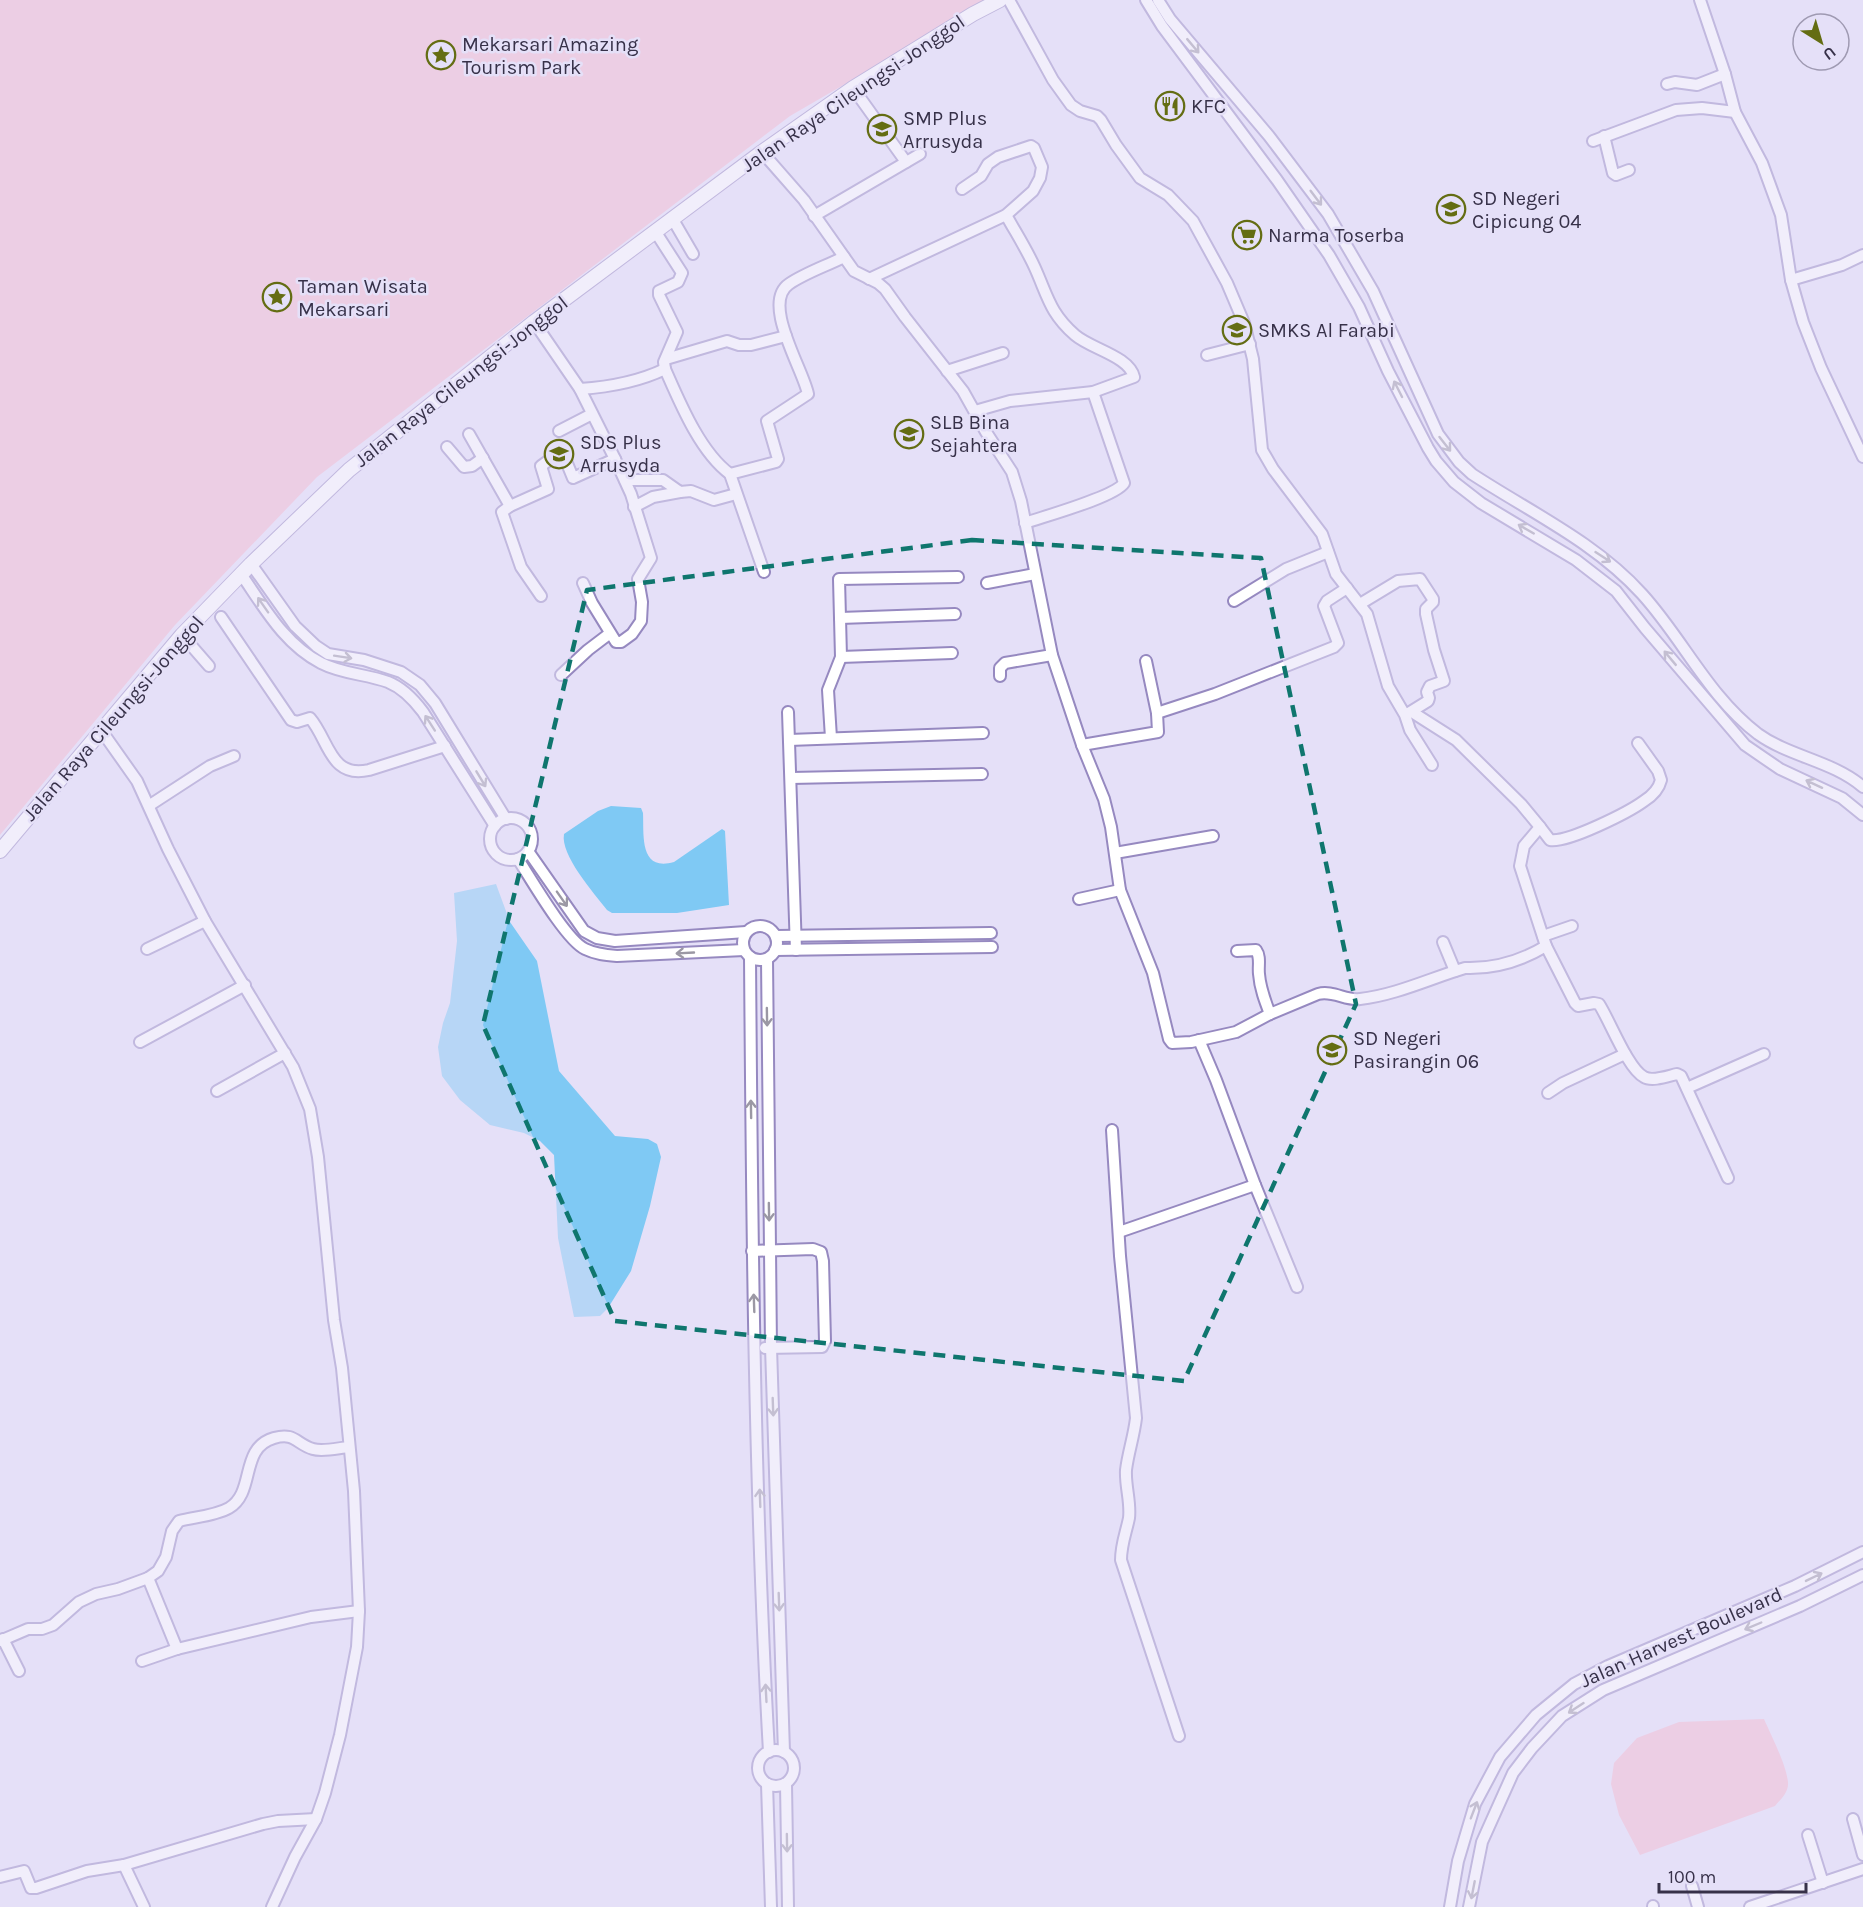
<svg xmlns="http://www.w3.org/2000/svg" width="1863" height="1907" font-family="Karla,sans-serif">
<rect width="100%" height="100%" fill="#e5e0f8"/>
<g fill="#f4b8cd">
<path d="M0 0H990L790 116 317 477 175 625 0 835Z"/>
<path d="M1764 1719C1771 1735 1786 1764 1788 1782 1789 1792 1781 1799 1775 1806L1640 1855 1619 1815 1611 1784 1614 1763 1637 1738 1679 1722Z"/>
</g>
<g fill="#7fc9f4">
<path d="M611 806 641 808 643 813C644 835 639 872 674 862L722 829 725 831 729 905 677 913H612L607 910C594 893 560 855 564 834L598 811Z"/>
<path d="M496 884 510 922 537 961 559 1071 615 1136 648 1139 657 1144 661 1157 650 1206 631 1271 608 1308 600 1316 574 1317 558 1238 554 1155 540 1141 524 1133 490 1125 460 1100 442 1076 438 1047 443 1023 450 1003 457 941 454 893Z"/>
</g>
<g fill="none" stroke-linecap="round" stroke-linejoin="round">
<g stroke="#9689c0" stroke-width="14">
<g id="minor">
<path d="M1009 0 1053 80 1071 105 1080 111 1097 116 1101 120 1116 145 1140 178 1168 195 1193 221 1227 283 1244 323 1253 359 1262 450 1273 469 1322 534 1336 574 1367 614 1388 686 1405 715 1410 730 1432 765"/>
<path d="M1146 0 1162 26 1277 180 1329 255 1359 307 1388 371 1428 448 1436 461 1454 482 1481 503 1576 560 1616 591 1645 628 1745 745 1780 769 1842 798 1863 815"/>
<path d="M1158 0 1170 19 1269 136 1328 214 1373 291 1438 434 1459 462 1472 474C1530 512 1595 542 1642 594 1683 639 1708 696 1758 734 1790 757 1833 761 1863 787"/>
<path d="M1700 0 1725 74 1735 112 1762 163 1781 215 1791 280 1803 322 1821 368 1863 457"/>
<path d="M1667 84 1675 82 1697 85 1725 74"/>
<path d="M853 88 906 162"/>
<path d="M1604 136 1613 173 1616 175 1629 170"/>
<path d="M1593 141 1676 110 1702 108 1735 112"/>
<path d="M762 152 804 200 854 271 878 283 885 289 905 317 963 391 986 432 1012 472 1021 501 1052 655 1082 745 1104 799 1111 827 1120 890 1153 973 1169 1039 1172 1043 1191 1042 1236 1032 1270 1014 1318 994C1333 990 1346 1001 1360 999 1396 995 1431 978 1465 968 1493 969 1521 961 1546 946L1520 866 1524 846 1540 827 1521 804 1456 740 1412 712"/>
<path d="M814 216 920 154"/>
<path d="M672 218 693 254"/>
<path d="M655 231 682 273 678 282 659 291V295L677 332 664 362 665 369"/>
<path d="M869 279 1006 215 1033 191 1040 178 1042 167 1034 148 1031 146 998 157 988 164 981 176 962 189"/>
<path d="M1791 280 1842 265 1863 255"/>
<path d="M534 322 580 389 615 459 631 494 651 558 638 579 642 602 641 621 632 634 621 642H616L592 603 583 583"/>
<path d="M1207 355 1250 344"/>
<path d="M666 359 727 341 739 345H751L786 336"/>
<path d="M947 371 1003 353"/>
<path d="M580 389C610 387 638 382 665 369 680 403 700 452 730 474L764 572"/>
<path d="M975 411 1010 401 1093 392 1134 377C1129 356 1091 349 1075 335 1050 313 1048 297 1035 268 1027 250 1016 233 1006 215"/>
<path d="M559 431 592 414"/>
<path d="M469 434 510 506 548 489 541 466 559 453 564 456 573 478 615 459"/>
<path d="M447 447 464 467 472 466 483 458"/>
<path d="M730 474 776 462 778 459 767 421 808 394C803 369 761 303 789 284 805 273 826 266 844 257"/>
<path d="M625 480H663L680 492 691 491 714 500 736 494"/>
<path d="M510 506 502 512 521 567 541 596"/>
<path d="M634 507 653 497 680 492"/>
<path d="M1025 523C1045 516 1115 497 1124 483L1093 392"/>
<path d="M251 564 295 626 316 646 328 654 364 660 401 672 420 685 435 703 506 819"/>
<path d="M241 574C264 607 284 644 321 663 342 674 366 674 388 682 403 688 414 700 423 712L495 826"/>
<path d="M987 583 1035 574"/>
<path d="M1234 601 1286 569 1328 552"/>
<path d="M1360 604 1398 581 1420 579 1433 599V602L1426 609V614L1434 650 1444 681 1430 686 1427 692 1429 698 1428 701 1407 714"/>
<path d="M221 617 291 720 297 722 310 718C329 740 330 779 369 770L445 746"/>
<path d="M840 618 955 614"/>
<path d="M182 635 209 666"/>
<path d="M841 657 952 653"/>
<path d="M561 675 588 650 609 634"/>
<path d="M1000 676V668L1005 663 1052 655"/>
<path d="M788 712 796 950"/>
<path d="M1157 713 1215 694 1334 647 1338 643 1324 606 1327 601 1347 588"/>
<path d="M101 730 137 781 168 849 205 921 293 1067 310 1109 318 1157 334 1320 342 1368 354 1491 359 1611 357 1647 340 1735 325 1793 316 1819 295 1857 272 1907"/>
<path d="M831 738 828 690 841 657 839 579 958 577"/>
<path d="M789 740 983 733"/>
<path d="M1082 745 1158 732 1157 713 1146 661"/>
<path d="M791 778 982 774"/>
<path d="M150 805 210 766 234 756"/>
<circle cx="511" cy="839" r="21"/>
<path d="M1540 827 1550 840C1568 843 1629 812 1644 801 1652 796 1659 788 1661 780L1658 771 1638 743"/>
<path d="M528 851 584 931 597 938 615 941 746 932"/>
<path d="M1115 853 1213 836"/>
<path d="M518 859C531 879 566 940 585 949 595 954 606 955 617 956L744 950"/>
<path d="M1079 899 1120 890"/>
<circle cx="760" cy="943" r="17"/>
<path d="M776 936 991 933"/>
<path d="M1543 936 1572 926"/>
<path d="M1443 942 1455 971"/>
<path d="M1546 946 1575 1003 1578 1006 1594 1003 1599 1004C1610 1021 1628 1069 1644 1077 1652 1082 1668 1076 1677 1074L1681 1076 1728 1178"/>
<path d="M147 949 205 921"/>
<path d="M775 950 992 947"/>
<path d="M1237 951 1256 950C1261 957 1258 966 1259 974 1260 988 1265 1001 1270 1014"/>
<path d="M750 957C752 1222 754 1487 769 1752"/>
<path d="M767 959 771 1347 784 1752"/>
<path d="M1199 1040 1216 1080 1255 1185 1297 1287"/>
<path d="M140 1042 245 985"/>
<path d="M1687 1088 1764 1054"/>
<path d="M217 1091 285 1053"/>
<path d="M1548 1093 1563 1083 1625 1054"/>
<path d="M1112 1130 1120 1256 1136 1418C1134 1436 1128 1453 1126 1470 1125 1486 1131 1502 1129 1518 1126 1533 1121 1544 1121 1560L1179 1736"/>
<path d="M1119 1232 1255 1185"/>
<path d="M752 1251 813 1249 821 1252 823 1261 825 1341 822 1347 765 1348"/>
<path d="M148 1578 177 1649"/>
<path d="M3 1639 19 1671"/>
<path d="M0 1641 28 1629H42L53 1625 79 1602 96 1594 118 1589 148 1578 158 1571 166 1557 172 1531 179 1521C194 1517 215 1516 229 1508 256 1492 239 1448 274 1438 295 1432 296 1444 313 1449 323 1452 338 1448 349 1447"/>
<path d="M142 1661 177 1649 311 1617 359 1611"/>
<circle cx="776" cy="1768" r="18"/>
<path d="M767 1784 771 1907"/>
<path d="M786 1784 788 1907"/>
<path d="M1853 1819 1863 1855"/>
<path d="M1808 1835 1823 1883"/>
<path d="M124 1865 144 1907"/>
<path d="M0 1877 24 1871 31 1888H36L87 1871 124 1865 263 1824 278 1821 316 1819"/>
<path d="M1692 1886 1698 1907"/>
<path d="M1653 1906V1907"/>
<path d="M1450 1907 1458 1861 1475 1804 1500 1757 1536 1715 1574 1684 1608 1666 1795 1586 1863 1552"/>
<path d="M1469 1907 1482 1842 1513 1773 1532 1748 1562 1716 1603 1690 1800 1606 1863 1575"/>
<path d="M1750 1907 1863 1869"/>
</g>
</g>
<g stroke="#9689c0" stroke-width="16">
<path id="major" d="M0 851 182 635 251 564 349 470 534 322 762 152 853 88 973 14 1000 0"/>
</g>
<use href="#minor" stroke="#fff" stroke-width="10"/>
<use href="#major" stroke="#fff" stroke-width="14"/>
</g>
<defs><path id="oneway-shaft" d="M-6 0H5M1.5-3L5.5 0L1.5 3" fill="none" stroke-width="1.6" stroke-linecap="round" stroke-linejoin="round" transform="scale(1.5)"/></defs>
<g stroke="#9b98a4">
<use href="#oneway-shaft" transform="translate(1193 46) rotate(50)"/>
<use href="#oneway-shaft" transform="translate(1316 198) rotate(53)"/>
<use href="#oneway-shaft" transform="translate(1398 389) rotate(-117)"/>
<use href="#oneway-shaft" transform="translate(1445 444) rotate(52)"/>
<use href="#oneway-shaft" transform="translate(1526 529) rotate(-150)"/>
<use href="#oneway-shaft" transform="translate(1603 557) rotate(33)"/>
<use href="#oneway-shaft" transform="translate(263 605) rotate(-125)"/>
<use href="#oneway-shaft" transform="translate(343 657) rotate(9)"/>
<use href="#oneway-shaft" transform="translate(1670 658) rotate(-130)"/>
<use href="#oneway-shaft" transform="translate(430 723) rotate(-123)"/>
<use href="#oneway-shaft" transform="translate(481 779) rotate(59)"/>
<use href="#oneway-shaft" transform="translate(1814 784) rotate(-155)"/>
<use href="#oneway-shaft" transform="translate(562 899) rotate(55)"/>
<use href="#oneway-shaft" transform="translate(685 953) rotate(177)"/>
<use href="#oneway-shaft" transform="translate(767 1017) rotate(89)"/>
<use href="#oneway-shaft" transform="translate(751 1109) rotate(-91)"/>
<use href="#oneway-shaft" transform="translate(769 1212) rotate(89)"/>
<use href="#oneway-shaft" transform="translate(754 1303) rotate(-92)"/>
<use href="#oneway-shaft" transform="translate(773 1407) rotate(88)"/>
<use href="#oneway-shaft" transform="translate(760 1498) rotate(-92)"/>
<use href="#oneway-shaft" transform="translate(1814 1577) rotate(-26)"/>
<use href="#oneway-shaft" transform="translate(779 1602) rotate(88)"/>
<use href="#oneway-shaft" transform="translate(1753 1626) rotate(157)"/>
<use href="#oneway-shaft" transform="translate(766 1693) rotate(-93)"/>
<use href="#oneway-shaft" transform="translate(1576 1708) rotate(147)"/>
<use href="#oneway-shaft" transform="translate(1474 1810) rotate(-69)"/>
<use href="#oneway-shaft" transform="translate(787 1843) rotate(89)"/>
<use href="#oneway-shaft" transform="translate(1473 1890) rotate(101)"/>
</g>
<path d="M0 0H1863V1907H0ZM972 540 1261 558 1356 1004 1184 1381 615 1321 483 1025 587 590Z" fill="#e5e0f8" fill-opacity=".55" fill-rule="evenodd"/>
<path fill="none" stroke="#0f766e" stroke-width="4.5" stroke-dasharray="12 8" stroke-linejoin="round" d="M972 540 1261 558 1356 1004 1184 1381 615 1321 483 1025 587 590Z"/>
<defs>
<g id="sight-ring" transform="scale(1.5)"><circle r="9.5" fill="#e5e0f8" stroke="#646d13" stroke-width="1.5"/><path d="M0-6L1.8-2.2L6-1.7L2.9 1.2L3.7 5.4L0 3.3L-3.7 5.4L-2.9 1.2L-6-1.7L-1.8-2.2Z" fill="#646d13"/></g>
<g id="restaurant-ring" transform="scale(1.5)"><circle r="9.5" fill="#e5e0f8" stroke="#646d13" stroke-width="1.5"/><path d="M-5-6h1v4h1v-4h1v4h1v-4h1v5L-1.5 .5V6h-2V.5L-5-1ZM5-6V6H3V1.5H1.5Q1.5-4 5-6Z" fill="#646d13"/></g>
<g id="school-ring" transform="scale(1.5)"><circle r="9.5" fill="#e5e0f8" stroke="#646d13" stroke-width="1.5"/><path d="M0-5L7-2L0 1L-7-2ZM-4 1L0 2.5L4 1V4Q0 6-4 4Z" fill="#646d13"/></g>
<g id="supermarket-ring" transform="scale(1.5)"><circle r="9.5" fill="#e5e0f8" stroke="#646d13" stroke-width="1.5"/><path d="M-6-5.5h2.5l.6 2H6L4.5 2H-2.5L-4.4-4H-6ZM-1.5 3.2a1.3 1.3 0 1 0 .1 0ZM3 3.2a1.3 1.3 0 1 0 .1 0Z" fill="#646d13"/></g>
</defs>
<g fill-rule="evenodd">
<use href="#sight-ring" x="441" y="55"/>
<use href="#restaurant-ring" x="1170" y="106"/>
<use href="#school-ring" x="882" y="129"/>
<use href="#school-ring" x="1451" y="209"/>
<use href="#supermarket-ring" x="1247" y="235"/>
<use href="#sight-ring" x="277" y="297"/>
<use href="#school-ring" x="1237" y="330"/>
<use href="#school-ring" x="909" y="434"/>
<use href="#school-ring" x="559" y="454"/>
<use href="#school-ring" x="1332" y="1050"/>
</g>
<g text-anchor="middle" stroke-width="5" stroke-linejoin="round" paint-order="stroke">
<g font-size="20" fill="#373149" stroke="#e5e0f8" text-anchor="start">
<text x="462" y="51">Mekarsari Amazing<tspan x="462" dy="23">Tourism Park</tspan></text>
<text x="1191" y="113">KFC</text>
<text x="903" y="125">SMP Plus<tspan x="903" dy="23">Arrusyda</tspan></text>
<text x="1472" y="205">SD Negeri<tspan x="1472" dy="23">Cipicung 04</tspan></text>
<text x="1268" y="242">Narma Toserba</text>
<text x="298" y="293">Taman Wisata<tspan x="298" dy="23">Mekarsari</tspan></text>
<text x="1258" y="337">SMKS Al Farabi</text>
<text x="930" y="429">SLB Bina<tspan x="930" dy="23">Sejahtera</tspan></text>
<text x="580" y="449">SDS Plus<tspan x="580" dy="23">Arrusyda</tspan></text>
<text x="1353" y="1045">SD Negeri<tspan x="1353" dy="23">Pasirangin 06</tspan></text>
</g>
<g font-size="20" fill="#373149" stroke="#e5e0f8">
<text transform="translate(853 93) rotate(-34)" y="7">Jalan Raya Cileungsi-Jonggol</text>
<text transform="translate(461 381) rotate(-38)" y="7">Jalan Raya Cileungsi-Jonggol</text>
<text transform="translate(113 718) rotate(-49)" y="7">Jalan Raya Cileungsi-Jonggol</text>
<text transform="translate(1681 1637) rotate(-24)" y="7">Jalan Harvest Boulevard</text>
</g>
</g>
<g transform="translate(1821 42) rotate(143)"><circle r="28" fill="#e5e0f8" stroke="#9f9ab2" stroke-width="1.5"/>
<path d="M0-4.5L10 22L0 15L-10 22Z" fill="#646d13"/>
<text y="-9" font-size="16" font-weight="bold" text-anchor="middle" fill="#373149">U</text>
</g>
<path d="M1659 1883v9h147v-9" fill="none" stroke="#373149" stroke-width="3"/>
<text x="1668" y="1883" font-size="18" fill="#373149" stroke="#e5e0f8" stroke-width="4.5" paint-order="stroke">100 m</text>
</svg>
